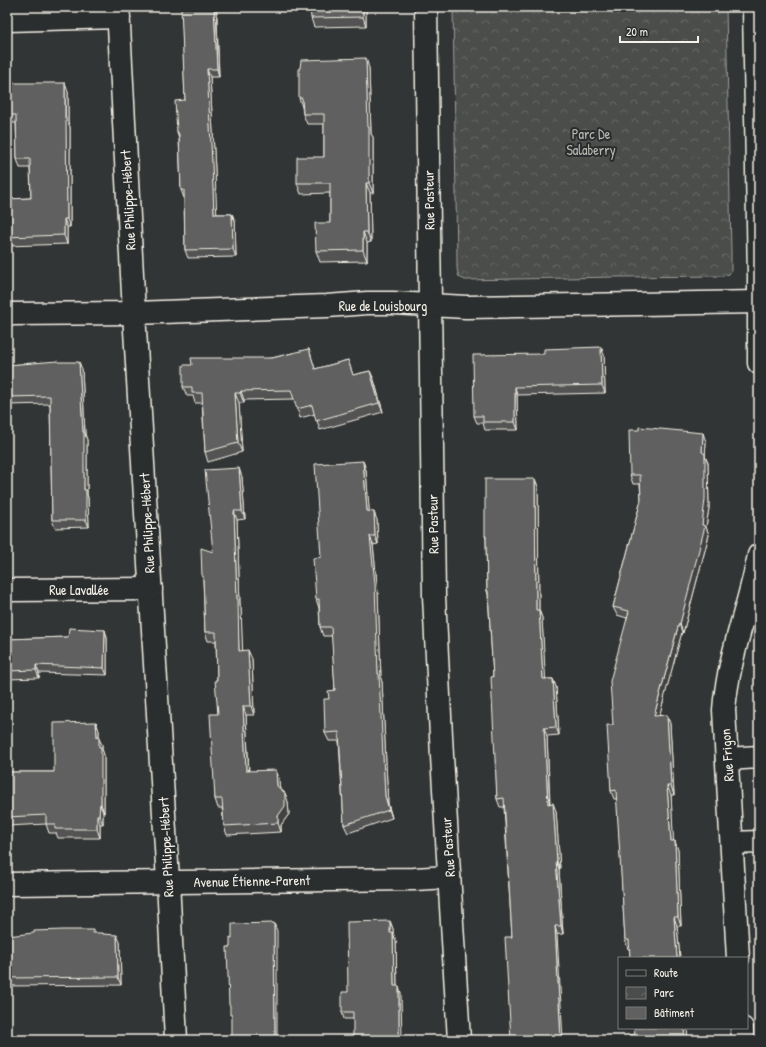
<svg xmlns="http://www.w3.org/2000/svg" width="766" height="1047" font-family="'Patrick Hand',sans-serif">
<defs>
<pattern id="park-crowns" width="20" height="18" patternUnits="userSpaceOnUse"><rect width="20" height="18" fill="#4b4d4c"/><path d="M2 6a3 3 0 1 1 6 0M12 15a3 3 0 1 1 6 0" fill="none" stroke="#666766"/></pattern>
</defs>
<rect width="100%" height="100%" fill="#323535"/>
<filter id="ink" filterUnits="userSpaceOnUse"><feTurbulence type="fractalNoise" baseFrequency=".025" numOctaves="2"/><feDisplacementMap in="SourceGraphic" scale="8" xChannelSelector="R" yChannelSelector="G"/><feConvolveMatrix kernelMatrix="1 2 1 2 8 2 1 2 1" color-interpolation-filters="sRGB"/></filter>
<g filter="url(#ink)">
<path fill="url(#park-crowns)" stroke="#a09f9a" d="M453 7H726L731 251V271L729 274 724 276 615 277 465 280 459 277 457 269V262Z"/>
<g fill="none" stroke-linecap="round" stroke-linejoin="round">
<g stroke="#f4f1e8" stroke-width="25">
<g id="minor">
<path d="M118 7 134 313 168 881 176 1040"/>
<path d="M426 7 434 596 442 756 459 1040"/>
<path d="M754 7 759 276V363"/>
<path d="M7 20 119 17"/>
<path d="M7 314 134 313 327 306 367 303H393L466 307 759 302"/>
<path d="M7 590 151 589"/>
<path d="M727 759 759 757"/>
<path d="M732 843 759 842"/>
<path d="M7 884 414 879 449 877"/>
<path d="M738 958 724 710C728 657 749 607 759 555"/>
<path d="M742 1028 743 1040"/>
</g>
</g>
<use href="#minor" stroke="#2a2d2e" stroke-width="22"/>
</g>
<g fill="#525352" stroke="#f4f1e8">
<path d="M366 7V26L314 27 311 18Z"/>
<path d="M217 16 219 77H210L215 170 216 214H232L235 221 236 257 188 258 185 250 184 198 181 190 179 138 177 132 185 100 182 17Z"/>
<path d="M369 68 371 134 373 137V193H370L371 242 367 243V261L320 262 316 251 330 223V193L301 194 297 183 324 157V124H307L303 114 302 107 299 98Z"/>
<path d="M7 77V83L68 92V122L70 127V227H67V244L7 246V199L31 198 30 168H20L17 159 16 123H7Z"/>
<path d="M601 347 604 355 605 393 517 395 518 430H485L483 423H477L474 416 544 354Z"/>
<path d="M309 349 315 369 348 360 353 375 370 371 374 380 383 412 320 430 315 414 300 418 294 399 244 400V403H239L242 452 208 462 205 452 202 403H195L193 396H187L183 387 192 365 272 358Z"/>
<path d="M58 362 82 369 85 434 87 440V494L88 498 89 527 55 528 52 520 50 404 7 405V365Z"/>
<path d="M706 442 705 456 708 463 709 508 706 527 709 535 683 633 682 632 659 716 667 715 670 724 674 795H671L673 841 678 850 681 926H677L680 958H630V949H628L625 940 617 799H614L611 791 613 725 627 618 617 615 613 607 641 500 640 484H633L630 475Z"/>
<path d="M363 461 366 470 369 511 377 520 378 544 373 545 378 593 381 679 382 682 388 804 392 818 348 833 344 825 339 741H329L325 733 329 699 335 690 332 636H323L320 627 319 608 316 599 321 557Z"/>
<path d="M242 477 245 519 237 520 240 605 241 608 242 651 252 659 254 715H246L249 771 279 778V788L285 793 288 802 289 814 281 825V832L227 835 224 826 222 808H218L215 799 218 714 216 641H208L205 632 203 579 202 576 213 552Z"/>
<path d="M535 479 538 487 539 610 542 618 545 679H553L556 687 559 735 547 736 550 803 556 811 560 869H559L563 934 512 937 504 807H500L497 799 493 677 488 594 487 591 486 539 485 536Z"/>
<path d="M105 630 107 638V675L39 673V678L7 679V639L68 637Z"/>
<path d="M96 722 99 731V739L102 745V749L104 755V813H103V824H100V838H58L56 833H49L46 824 7 826V772H54Z"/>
<path d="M390 921 393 929V933L396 941 397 986 401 993 353 1019H344L342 1012 348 992Z"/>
<path d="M94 933 103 934 120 942 121 985 7 986V936Z"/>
</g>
<g fill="#424342" stroke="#f4f1e8">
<path d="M214 7H216L219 77 217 69Z"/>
<path d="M363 7H366V26L363 17Z"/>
<path d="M366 58 369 68 371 134 373 137V193L369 183Z"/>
<path d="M207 69 210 77 215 170 217 222 214 214Z"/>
<path d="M65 83 68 92V122L70 127V227L67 219Z"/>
<path d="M366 183 370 193 371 242 367 232Z"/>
<path d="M232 214 235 221 236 257 233 249Z"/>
<path d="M64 219 67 227V244L64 235Z"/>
<path d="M363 232 367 243V261L363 250Z"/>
<path d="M601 347 604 355 605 393 602 385Z"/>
<path d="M79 362 82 369 85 434 87 440V494L88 498 89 527 86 520 84 490 83 432Z"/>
<path d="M370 371 374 380 383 412 379 403Z"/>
<path d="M515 387 517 395 518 430 515 422Z"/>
<path d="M241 391 244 400V403L240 393Z"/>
<path d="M235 393 239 403 242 452 238 443Z"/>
<path d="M703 433 706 442 705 456 708 463 709 508 706 527 709 535 683 633 680 624 702 525V452Z"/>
<path d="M363 461 366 470 370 520 367 511Z"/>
<path d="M239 468 242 477 245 519 242 511Z"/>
<path d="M535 479 538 487 539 619 536 610Z"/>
<path d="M234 511 237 520 240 605 241 608 243 660 239 651 237 599Z"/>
<path d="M374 512 377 520 378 544 375 536Z"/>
<path d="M370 536 373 545 378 593 381 679 382 682 388 804 392 818 385 796Z"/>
<path d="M539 610 542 618 546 687 543 679Z"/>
<path d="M679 623 682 632 657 725 654 716Z"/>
<path d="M105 630 107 638V675L104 668Z"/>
<path d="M248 650 252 659 254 715 251 706Z"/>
<path d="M36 665 39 673V678L36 670Z"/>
<path d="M553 679 556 687 559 735 556 727Z"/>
<path d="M243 706 246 715 249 780 246 771Z"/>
<path d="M667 715 670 724 674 795 671 786Z"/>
<path d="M96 722 99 731V739L102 745V749L104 755V813L101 804 99 747 97 737Z"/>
<path d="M544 728 547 736 550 812 548 804Z"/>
<path d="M276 770 279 778 280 795 277 786Z"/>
<path d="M667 786 671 795 674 850 671 841Z"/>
<path d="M285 793 288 802 289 814 281 825V832L278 823V816Z"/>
<path d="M553 803 556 811 560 869 557 861Z"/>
<path d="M100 804 103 813V824L99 815Z"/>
<path d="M97 815 100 824V838L97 829Z"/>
<path d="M675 841 678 850 681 926 678 917Z"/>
<path d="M556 861 559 869 563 934 561 926Z"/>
<path d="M674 917 677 926 680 958H677Z"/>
<path d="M390 921 393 929V941L390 933Z"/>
<path d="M274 923 277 931V1040H275Z"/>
<path d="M555 926 557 934 563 1040H561Z"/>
<path d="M393 933 396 941 397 993 394 986Z"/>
<path d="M117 935 120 942 121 985 118 977Z"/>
<path d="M399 986 401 993 402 1040H399Z"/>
<path d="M684 1028H687L688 1040H685Z"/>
</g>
<g fill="#5f605f" stroke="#f4f1e8">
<path d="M181 7H214L217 69H207L212 163 214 214H232L233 249 185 250 184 190H181L179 134H178V132H177L175 101 185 100Z"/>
<path d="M310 7H363V17L311 18Z"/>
<path d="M366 58 368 127H369V183H366L367 232H363V250L316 251 315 223H330V183H297V157H324V114H303L302 98H299V68H300L301 60Z"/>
<path d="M7 83H65V118H66L67 219H64V235L7 237V199L31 198 30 159H17L16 115H7Z"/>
<path d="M601 347 602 385 515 387V422H483V416H474L473 355 544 354V349Z"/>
<path d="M309 349 315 369 348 360 353 375 370 371 379 403 316 421 312 405 297 409 291 390 241 391 240 393H235L238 443 205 452 202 393H192V387H183V365H192L191 358H272Z"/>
<path d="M58 361V362H79L83 432H84V490H86V520H52L50 396 7 397V365Z"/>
<path d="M639 427 703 433 702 452 705 454V499L702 525 705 526 680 624 679 623 654 716 667 715 671 786H667L671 841H675L678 917H674L677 958H630L629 940H625L616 790 611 791 607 725H613L610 681 629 611 613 607 641 500 640 475H630L629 430H639Z"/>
<path d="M363 461 367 511 374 512 375 536H370L375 584 378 674H379L385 796 389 810 344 825 339 732 325 733 324 699H329L328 691 335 690 331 627H320L319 599H316L313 558 321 557 315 464Z"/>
<path d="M239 468 242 511H234L237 599H238L239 651 248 650 251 706H243L246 771 276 770 277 786 285 793V806L278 816V823L224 826 222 799H215L210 714H218L215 680H217L216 632H205L203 576H202L201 548 213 552 205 470Z"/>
<path d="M485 479H535L536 610H539L543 679H553L556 727 544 728 548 804 553 803 557 861H556L561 926H555L561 1040H511L505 937H512L504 798 497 799 491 677H493L488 591H487L486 536H485Z"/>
<path d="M69 628 105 630 104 668 36 665V670L7 671V639L68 637Z"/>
<path d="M96 722 97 737 99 736V747H101V804H100L99 815H97V829H55V824H46V815L7 817V772H54V723Z"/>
<path d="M390 921V933H393L394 986H399V1040H353V1012H342V992H348L347 922Z"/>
<path d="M274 923 275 1040H232V1015H230V1005H229L227 947H230V937L232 938V924Z"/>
<path d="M64 930H93V933H103V934L117 935 118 977 7 978V936L34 933V931Z"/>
<path d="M634 1028H684L685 1040H629V1035L635 1034Z"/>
</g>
</g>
<g text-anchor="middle" stroke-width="4" stroke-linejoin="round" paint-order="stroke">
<g font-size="14" fill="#b9b8b1" stroke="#2a2d2e">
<text x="591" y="139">Parc De<tspan x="591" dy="16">Salaberry</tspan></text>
</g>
<g font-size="14" fill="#f4f1e8" stroke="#2a2d2e">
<text transform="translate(128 200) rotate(-93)" y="5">Rue Philippe-Hébert</text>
<text transform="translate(429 200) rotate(-91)" y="5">Rue Pasteur</text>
<text x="383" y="311">Rue de Louisbourg</text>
<text transform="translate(147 523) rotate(-93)" y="5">Rue Philippe-Hébert</text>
<text transform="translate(433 524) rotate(-91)" y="5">Rue Pasteur</text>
<text x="79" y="595">Rue Lavallée</text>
<text transform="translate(727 755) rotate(-94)" y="5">Rue Frigon</text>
<text transform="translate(166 847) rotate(-93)" y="5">Rue Philippe-Hébert</text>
<text transform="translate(448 847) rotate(-94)" y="5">Rue Pasteur</text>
<text transform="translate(252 881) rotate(-1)" y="5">Avenue Étienne-Parent</text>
</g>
</g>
<rect width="766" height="1047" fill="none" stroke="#2a2d2e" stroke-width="24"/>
<rect x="12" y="12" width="742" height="1023" fill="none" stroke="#f4f1e8" stroke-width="1.5" filter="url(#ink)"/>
<rect x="618" y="957" width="130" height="72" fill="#2a2d2e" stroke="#7b7b78"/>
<rect x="626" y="970" width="20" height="6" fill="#2a2d2e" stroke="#7b7b78"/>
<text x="654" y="977" font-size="12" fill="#f4f1e8">Route</text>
<rect x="626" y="987" width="20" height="12" fill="url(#park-crowns)" stroke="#7b7b78"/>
<text x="654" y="997" font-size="12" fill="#f4f1e8">Parc</text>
<rect x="626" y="1007" width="20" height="12" fill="#5f605f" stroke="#7b7b78"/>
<text x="654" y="1017" font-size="12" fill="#f4f1e8">Bâtiment</text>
<path d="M620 36v6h78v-6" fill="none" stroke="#f4f1e8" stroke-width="2"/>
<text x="626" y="36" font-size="12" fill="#f4f1e8" stroke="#2a2d2e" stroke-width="3" paint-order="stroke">20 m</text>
</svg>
